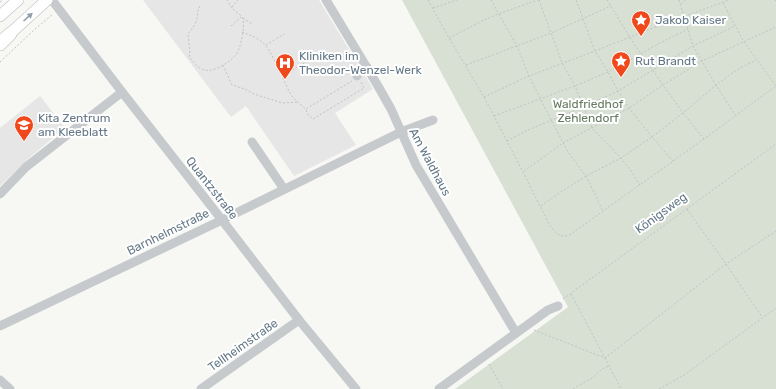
<svg xmlns="http://www.w3.org/2000/svg" width="776" height="389" font-family="Rubik,sans-serif">
<rect width="100%" height="100%" fill="#f7f7f4"/>
<g fill="#e5e6e5">
<path d="M143 0H319L373 89 335 113 356 145 294 176 246 106 231 117Z"/>
<path d="M40 96 65 128 30 157 0 186V128Z"/>
</g>
<path fill="#d8e0d4" d="M402 0H776V389H455L568 307Z"/>
<g fill="none" stroke-linecap="round" stroke-linejoin="round">
<g stroke="#b9bdc1" stroke-width="12">
<g id="major">
<path d="M0 16 18 0"/>
<path d="M4 39 47 0"/>
</g>
</g>
<g stroke="#b8bcbf" stroke-width="14">
<path id="highway" d="M0 44 10 34"/>
</g>
<g stroke="#c0c2c4" stroke-width="1" stroke-dasharray="2 2" stroke-linecap="butt">
<path d="M428 0 449 38 484 97 523 172 549 224C554 232 561 240 571 234L704 139 776 86"/>
<path d="M491 0 517 46 529 76 551 120 568 152 586 176 603 211"/>
<path d="M539 0 562 63 575 86 592 128 621 158 631 171 640 185"/>
<path d="M576 0 595 51 608 72 618 91 629 108 652 137 673 161"/>
<path d="M607 0 634 44 683 113 704 139"/>
<path d="M679 0 693 46 716 85 735 115"/>
<path d="M775 0 776 1"/>
<path d="M0 2 3 0"/>
<path d="M723 3 744 42 776 86"/>
<path d="M681 4 686 0"/>
<path d="M200 6C197 11 198 16 196 22 194 27 191 30 188 34L190 53 189 57C194 62 198 69 205 70 214 73 233 60 237 53 241 47 245 26 243 19 241 14 235 12 232 8 230 6 229 3 227 0"/>
<path d="M232 7 238 0"/>
<path d="M433 8 457 0"/>
<path d="M243 18 252 24"/>
<path d="M231 26 241 17"/>
<path d="M242 32C249 35 256 37 262 42 272 50 282 78 289 91 292 98 300 104 306 109L352 81"/>
<path d="M449 38 482 21 498 14 538 0"/>
<path d="M266 45 284 34"/>
<path d="M0 62 34 30 53 14"/>
<path d="M223 65 232 85 245 89 254 94 276 101 283 103 297 102"/>
<path d="M466 65 551 33 611 6"/>
<path d="M282 76 311 59 316 61 328 54"/>
<path d="M484 97 529 76 595 51 655 27 729 0"/>
<path d="M306 110 308 115 313 119 364 88 361 82"/>
<path d="M494 116 575 86 608 72 660 43 688 29"/>
<path d="M507 141 528 130 583 107 618 91 693 46 735 26"/>
<path d="M524 171 563 143 629 108 663 85 702 61 776 27"/>
<path d="M541 206 562 191 586 176 621 158 652 137 683 113 716 85 735 71 756 60"/>
<path d="M687 209 726 264 762 317"/>
<path d="M571 294 605 358 726 264 776 231"/>
<path d="M563 299 776 144"/>
<path d="M534 330 605 358 621 389"/>
<path d="M489 364 503 389"/>
<path d="M573 389 592 378 602 369 609 366"/>
<path d="M659 389 684 375 776 308"/>
</g>
<g stroke="#c6cacd" stroke-width="9">
<path d="M52 0 122 92 222 220 299 320 356 389"/>
<path d="M326 0 378 86 391 109 416 165 516 333"/>
<path d="M357 76 358 72 367 67"/>
<path d="M252 142 284 189"/>
<path d="M0 194 26 167 122 92"/>
<path d="M0 326 222 220 401 132 433 120"/>
<path d="M0 380 10 389"/>
<path d="M201 389 299 320"/>
<path d="M439 389 548 310 558 306"/>
</g>
<use href="#major" stroke="#fff" stroke-width="11"/>
<use href="#highway" stroke="#fff" stroke-width="13"/>
</g>
<defs><path id="oneway-solid" d="M-6-.8H1V-3.2L6.5 0L1 3.2V.8H-6Z"/></defs>
<use fill="#92a0ab" href="#oneway-solid" transform="translate(28 17) rotate(-42)"/>
<defs>
<g id="sight-pin" transform="scale(1)"><path d="M0 17L-7.5 6A9.5 9.5 0 1 1 7.5 6Z" fill="#f0471b" stroke="#fff"/><path d="M0-6L1.8-2.2L6-1.7L2.9 1.2L3.7 5.4L0 3.3L-3.7 5.4L-2.9 1.2L-6-1.7L-1.8-2.2Z" fill="#fff"/></g>
<g id="hospital-pin" transform="scale(1)"><path d="M0 17L-7.5 6A9.5 9.5 0 1 1 7.5 6Z" fill="#f0471b" stroke="#fff"/><path d="M-5-5h3v3.5h4V-5h3V5h-3V1.5h-4V5h-3Z" fill="#fff"/></g>
<g id="school-pin" transform="scale(1)"><path d="M0 17L-7.5 6A9.5 9.5 0 1 1 7.5 6Z" fill="#f0471b" stroke="#fff"/><path d="M0-5L7-2L0 1L-7-2ZM-4 1L0 2.5L4 1V4Q0 6-4 4Z" fill="#fff"/></g>
</defs>
<g fill-rule="evenodd">
<use href="#sight-pin" x="641" y="20"/>
<use href="#sight-pin" x="621" y="61"/>
<use href="#hospital-pin" x="285" y="63"/>
<use href="#school-pin" x="24" y="125"/>
</g>
<g text-anchor="middle" stroke-width="4" stroke-linejoin="round" paint-order="stroke">
<g font-size="12" fill="#647887" stroke="#fff" text-anchor="start">
<text x="655" y="24">Jakob Kaiser</text>
<text x="299" y="60">Kliniken im<tspan x="299" dy="14">Theodor-Wenzel-Werk</tspan></text>
<text x="635" y="65">Rut Brandt</text>
<text x="38" y="122">Kita Zentrum<tspan x="38" dy="14">am Kleeblatt</tspan></text>
</g>
<g font-size="12" fill="#65795f" stroke="#fff">
<text x="588" y="108">Waldfriedhof<tspan x="588" dy="14">Zehlendorf</tspan></text>
</g>
<g font-size="12" fill="#647887" stroke="#fff">
<text transform="translate(430 162) rotate(62)" y="4">Am Waldhaus</text>
<text transform="translate(212 188) rotate(52)" y="4">Quantzstraße</text>
<text transform="translate(661 213) rotate(-36)" y="4">Königsweg</text>
<text transform="translate(168 232) rotate(-26)" y="4">Barnhelmstraße</text>
<text transform="translate(243 345) rotate(-35)" y="4">Tellheimstraße</text>
</g>
</g>
</svg>
